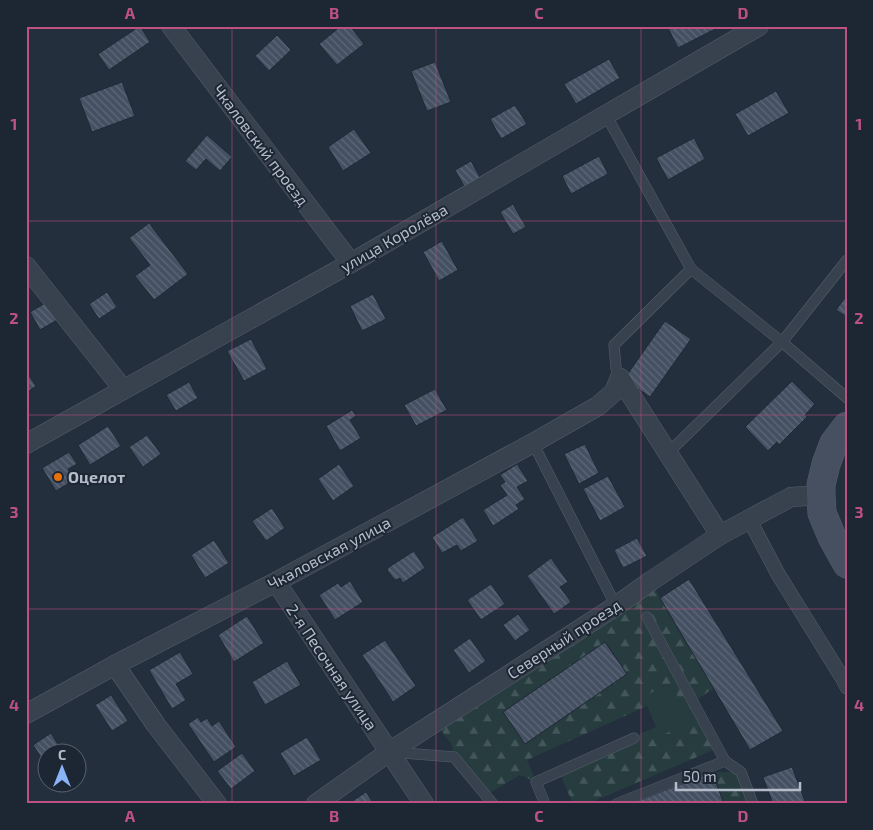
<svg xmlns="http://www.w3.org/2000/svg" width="873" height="830" font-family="'Exo 2',sans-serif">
<defs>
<pattern id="forest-firs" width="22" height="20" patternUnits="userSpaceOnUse" patternTransform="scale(1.25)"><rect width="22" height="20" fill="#263c3f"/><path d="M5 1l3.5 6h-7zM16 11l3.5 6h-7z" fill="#435659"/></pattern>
<pattern id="building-back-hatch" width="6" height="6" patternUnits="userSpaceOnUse" patternTransform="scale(1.25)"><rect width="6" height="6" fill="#455162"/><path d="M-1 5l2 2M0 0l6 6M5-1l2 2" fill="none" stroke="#5d6877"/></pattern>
</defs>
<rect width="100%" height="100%" fill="#242f3e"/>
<g fill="url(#forest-firs)" fill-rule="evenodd">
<path d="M651 581 660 598 714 688 693 702 718 748 587 804H573L559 771 656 727 660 735 643 696 647 706 527 760 536 782 520 775 486 795 454 757 452 745 435 722ZM606 642 627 674 525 744 503 712Z"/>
<path d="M712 772H741L751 800 746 804H724Z"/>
</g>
<path fill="#263c3f" d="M672 684 689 723 660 736 643 696Z"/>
<g fill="url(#building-back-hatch)" stroke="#1f2835">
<path d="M140 26 150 42 109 70 98 54Z"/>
<path d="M341 26H350L364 44 337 65 319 44Z"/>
<path d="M667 26H721L678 48Z"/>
<path d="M277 35 291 50 269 71 255 56Z"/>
<path d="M609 59 620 78 576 104 564 84Z"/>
<path d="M435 62 451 102 427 111 411 71Z"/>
<path d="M122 82 135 116 92 132 79 98Z"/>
<path d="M776 91 789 113 748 136 735 114Z"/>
<path d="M515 105 527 124 501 139 490 119Z"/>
<path d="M354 129 371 153 343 171 328 147Z"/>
<path d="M207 135 232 157 220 171 206 159 196 170 185 161Z"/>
<path d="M694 138 705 159 668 180 656 158Z"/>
<path d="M599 156 608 174 571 194 562 176Z"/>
<path d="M471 161 481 179 465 188 455 170Z"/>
<path d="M513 204 526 227 513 234 500 212Z"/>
<path d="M149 223 188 274 154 300 135 276 150 265 129 238Z"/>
<path d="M442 241 458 270 439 281 423 252Z"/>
<path d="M107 292 117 307 99 319 89 304Z"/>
<path d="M373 294 386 319 362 331 350 306Z"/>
<path d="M847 295V317L836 310Z"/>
<path d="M49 301 59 319 40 330 30 312Z"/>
<path d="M665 321 691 339 650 397 624 379Z"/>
<path d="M251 339 267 369 244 381 227 351Z"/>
<path d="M26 371 36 386 26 393Z"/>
<path d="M792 381 815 404 805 415 807 417 779 445 777 442 768 451 745 427Z"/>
<path d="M189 382 198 398 176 411 166 395Z"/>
<path d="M435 389 447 410 416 426 404 405Z"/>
<path d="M352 410 356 416 350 420 361 438 340 451 326 426Z"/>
<path d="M108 426 121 446 90 465 78 445Z"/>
<path d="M147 435 161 454 143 467 129 447Z"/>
<path d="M585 444 599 473 579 484 564 454Z"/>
<path d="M69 452 77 464 68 469 74 480 56 491 42 468Z"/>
<path d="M339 464 354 486 333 501 318 479Z"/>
<path d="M517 464 528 481 517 487 525 499 516 505 519 509 493 526 483 510 507 495 500 485 505 482 500 475Z"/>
<path d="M608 476 625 507 600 521 583 489Z"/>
<path d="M272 508 285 528 266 541 252 521Z"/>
<path d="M463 517 478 541 461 551 457 545 442 553 432 537Z"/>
<path d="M637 538 647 556 623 568 614 550Z"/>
<path d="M214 540 229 563 205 578 191 555Z"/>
<path d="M414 551 425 568 403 583 400 578 396 580 394 579 387 570 389 567Z"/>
<path d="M551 558 568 582 560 587 571 602 554 614 527 576Z"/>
<path d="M689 579 783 731 750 750 660 598Z"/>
<path d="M350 581 363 602 335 620 319 595 338 583 341 587Z"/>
<path d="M491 584 505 604 481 620 467 600Z"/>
<path d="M518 614 530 630 515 641 503 625Z"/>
<path d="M247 616 264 643 234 662 218 635Z"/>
<path d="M470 638 486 661 469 673 453 650Z"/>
<path d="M385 640 416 686 393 702 362 655Z"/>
<path d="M605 642 627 674 525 744 503 712Z"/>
<path d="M180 652 193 674 176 684 186 700 172 709 149 670Z"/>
<path d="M287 661 301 685 265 705 252 682Z"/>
<path d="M111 695 128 721 112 731 95 705Z"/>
<path d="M198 717 201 722 207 718 212 726 219 721 236 747 214 762 188 724Z"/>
<path d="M51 733 62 751 59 752H48V760L44 762 33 745Z"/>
<path d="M307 737 321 760 294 776 280 753Z"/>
<path d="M242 753 255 771 231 789 217 771Z"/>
<path d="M48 763V782H67L53 792 38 769Z"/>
<path d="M792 767 806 804H773L763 777Z"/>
<path d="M712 772 724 804H630Z"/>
<path d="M366 792 374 804H348Z"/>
</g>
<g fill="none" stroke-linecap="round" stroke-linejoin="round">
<g stroke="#565f6c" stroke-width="11">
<g id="service">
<path d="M606 115 691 269 782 342 847 398"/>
<path d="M620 378 616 368 614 345 691 269"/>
<path d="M533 443 616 606"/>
<path d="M668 453 782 342 847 260"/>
<path d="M391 752 454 757 493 804"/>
<path d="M725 761 741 772 753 804"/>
<path d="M545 804 536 782 634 738"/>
<path d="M616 804 725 761 647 617"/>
</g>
</g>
<g stroke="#565f6c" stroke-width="15">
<path id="pedestrian" d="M749 519 778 574 843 679 847 687"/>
</g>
<g stroke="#565f6c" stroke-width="20">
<g id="minor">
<path d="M171 26 351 263"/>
<path d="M26 266 123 389"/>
<path d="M620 378 720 535"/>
<path d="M26 444 351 263 759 26"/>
<path d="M276 582 424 804"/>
<path d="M115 665 156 725 217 804"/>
<path d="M26 714 115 665 276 582 533 443 598 406 614 392 620 378"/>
<path d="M316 804 389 752 616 606 651 581 720 535 791 497 821 495"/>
</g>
</g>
<g stroke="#565f6c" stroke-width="29">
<path id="secondary" d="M847 426 834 443 826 464 821 485V495L822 513 832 537 847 564"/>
</g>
<use href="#service" stroke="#38414e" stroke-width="10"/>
<use href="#pedestrian" stroke="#38414e" stroke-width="14"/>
<use href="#minor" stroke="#38414e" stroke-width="19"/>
<use href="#secondary" stroke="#465061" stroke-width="28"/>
</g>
<path fill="none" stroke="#bd5182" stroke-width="1" stroke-opacity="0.55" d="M232 26V804M436 26V804M641 26V804M26 221H847M26 415H847M26 609H847"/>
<circle fill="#e8710a" stroke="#1d2633" stroke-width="2" cx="58" cy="477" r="5"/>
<g text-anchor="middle" stroke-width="4" stroke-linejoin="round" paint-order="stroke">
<g font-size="16" fill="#b4bcc9" stroke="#1d2633">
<text transform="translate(261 145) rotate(53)" y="6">Чкаловский проезд</text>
<text transform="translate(394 238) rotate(-30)" y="6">улица Королёва</text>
<text transform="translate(329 553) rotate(-28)" y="6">Чкаловская улица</text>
<text transform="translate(564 639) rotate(-33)" y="6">Северный проезд</text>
<text transform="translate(332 667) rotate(56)" y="6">2-я Песочная улица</text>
</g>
<g font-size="16" font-weight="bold" fill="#b4bcc9" stroke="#1d2633" text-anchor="start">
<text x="68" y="483">Оцелот</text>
</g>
</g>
<rect width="873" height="830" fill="none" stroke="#1d2633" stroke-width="55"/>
<g transform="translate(62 768)"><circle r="24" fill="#1d2633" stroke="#59626f"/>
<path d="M0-4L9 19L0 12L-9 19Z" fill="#8ab4f8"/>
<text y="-8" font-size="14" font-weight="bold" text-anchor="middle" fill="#b4bcc9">С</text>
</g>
<path d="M676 782v8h124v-8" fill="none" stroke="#b4bcc9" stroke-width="2.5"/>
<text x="683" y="782" font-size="15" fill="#b4bcc9" stroke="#1d2633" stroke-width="4" paint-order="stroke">50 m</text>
<rect x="28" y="28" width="818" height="774" fill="none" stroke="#bd5182" stroke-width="2"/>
<g font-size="16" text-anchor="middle" font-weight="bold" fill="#bd5182">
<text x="130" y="19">A</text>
<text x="334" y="19">B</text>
<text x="539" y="19">C</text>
<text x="743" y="19">D</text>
<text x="14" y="130">1</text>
<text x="859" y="130">1</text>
<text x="14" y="324">2</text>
<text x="859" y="324">2</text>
<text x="14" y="518">3</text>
<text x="859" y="518">3</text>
<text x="14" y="711">4</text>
<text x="859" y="711">4</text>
<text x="130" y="822">A</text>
<text x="334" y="822">B</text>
<text x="539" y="822">C</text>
<text x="743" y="822">D</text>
</g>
</svg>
